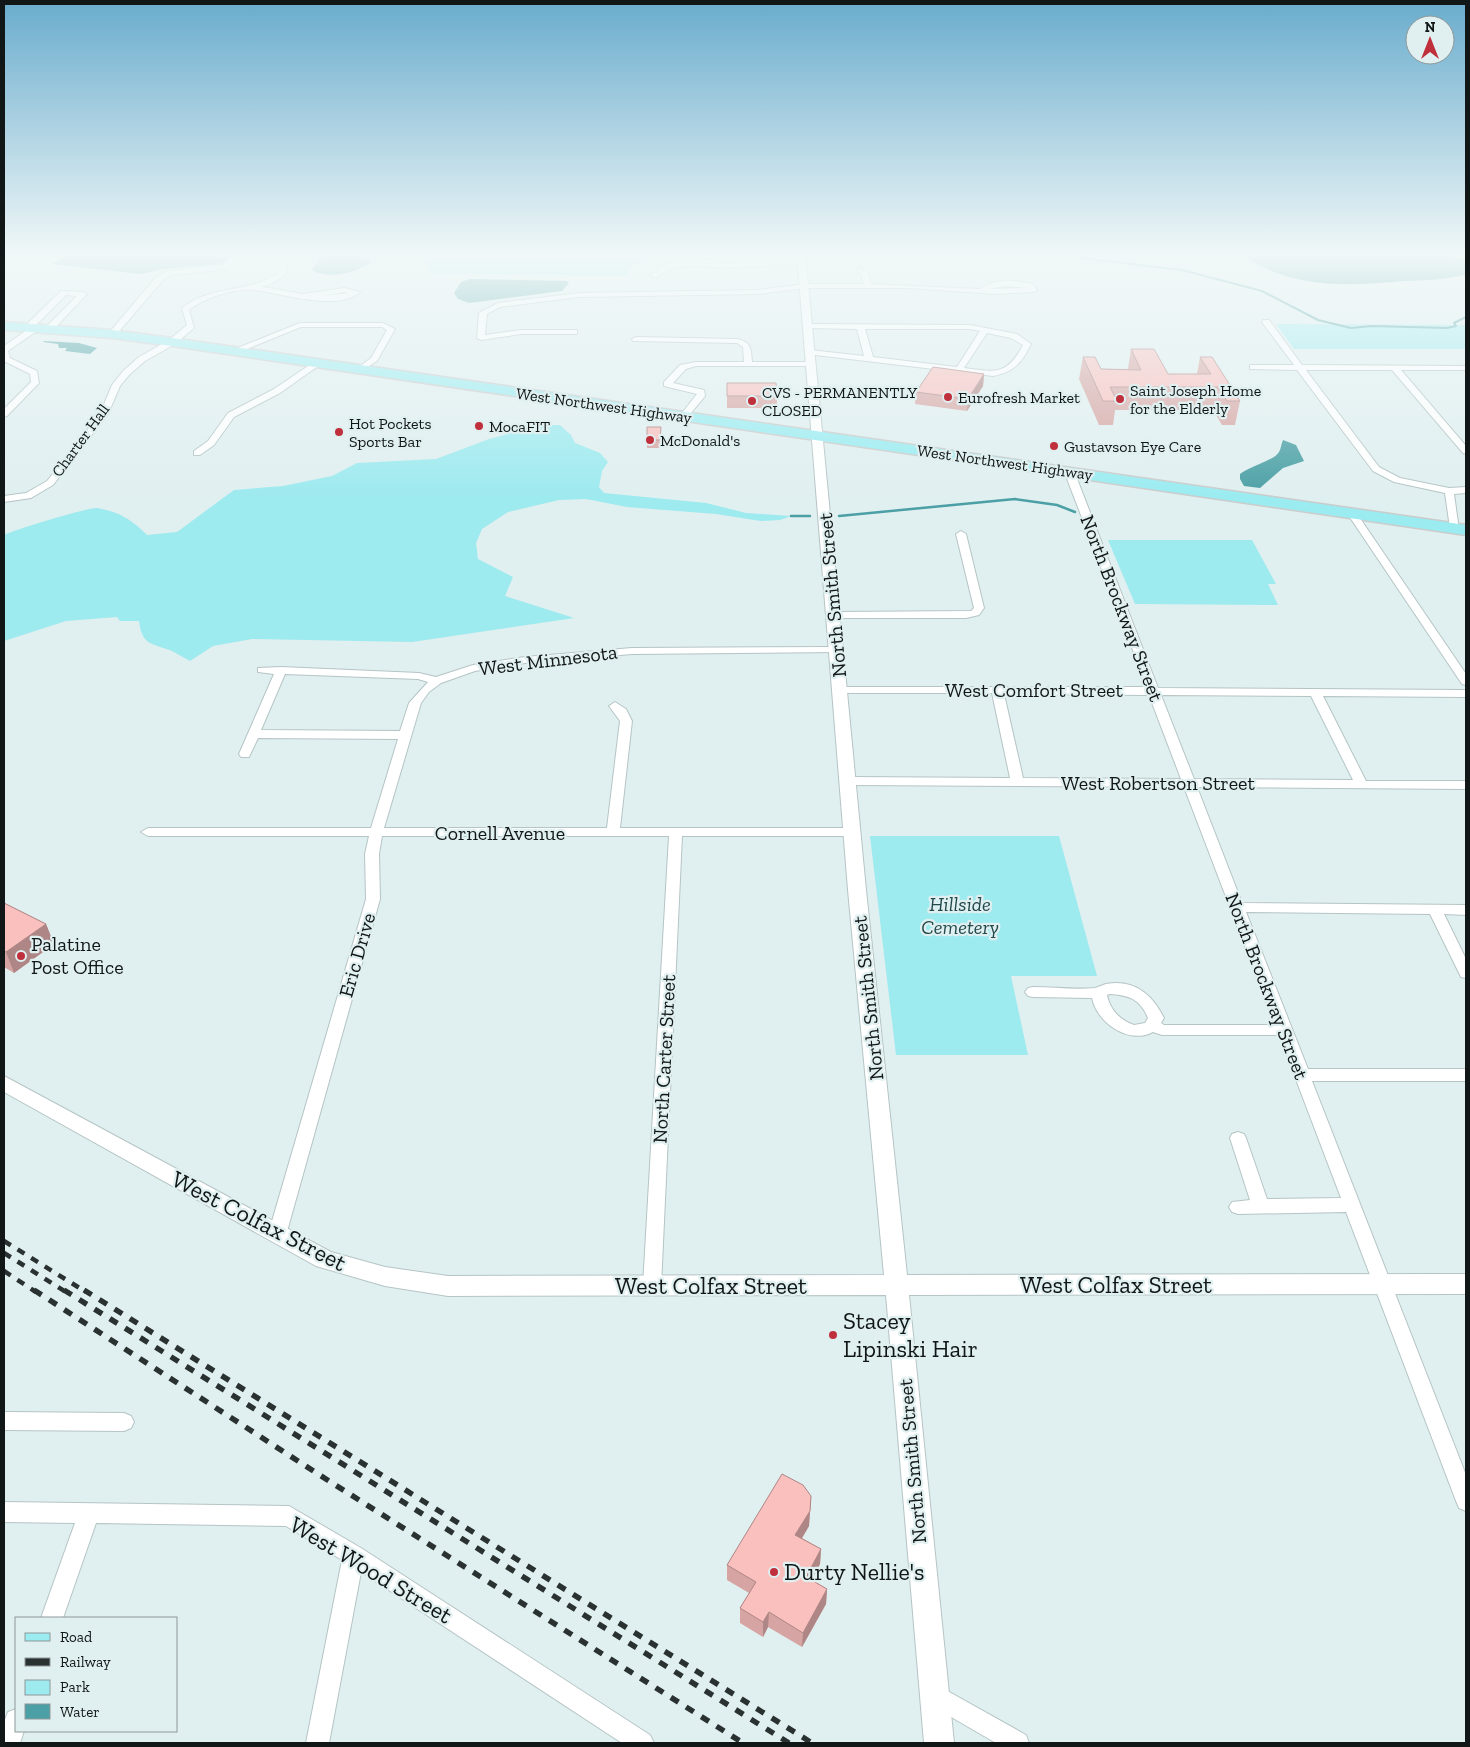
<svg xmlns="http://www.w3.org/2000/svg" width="1470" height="1747" font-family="'Zilla Slab',serif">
<rect width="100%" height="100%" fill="#e0eff0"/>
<g fill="#9deaef">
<path d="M434 253H667L634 264 625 276 432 273 427 269Z"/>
<path d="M1276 324 1466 325V349H1294Z"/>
<path d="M542 425H560L571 435 575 443 600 453 608 462 602 471 599 487 604 493 706 503 746 513 791 516 780 520 761 521 716 514 627 507 586 499 559 500 508 512 482 529 476 543 478 559 513 577 505 596 574 618 412 642 252 639 213 646 190 661C184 658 178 654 172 651 152 643 142 646 139 621H120L117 617 66 621 4 641V535C14 530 89 507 97 508 120 512 132 520 147 535L177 532 234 490 283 486 332 476 357 463 436 459 489 439Z"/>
<path d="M1108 540H1252L1276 584H1268L1278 605 1135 604Z"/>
<path d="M870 836H1059L1097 976H1011L1028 1055H896Z"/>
</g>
<g fill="#4ba0a5">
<path d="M80 253H233L225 264 162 269 141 274 51 264 65 256Z"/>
<path d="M324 253H374L366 258 372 261C358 273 329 280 312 270Z"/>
<path d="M1239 253H1449L1466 261V274C1447 280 1425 280 1405 281 1344 286 1292 290 1239 253Z"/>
<path d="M470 279 567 281 569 283 562 291 469 303 458 299 454 293 461 282Z"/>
<path d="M44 341 79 343 97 348 90 354 65 351 67 348H59L58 344 43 342Z"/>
<path d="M1283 440 1296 445 1304 461 1283 468 1260 488 1244 486 1240 479V474C1249 467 1275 460 1279 452 1281 449 1281 444 1283 440Z"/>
</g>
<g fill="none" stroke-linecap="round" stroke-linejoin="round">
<path stroke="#4ba0a5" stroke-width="2" d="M1038 253 1182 270 1262 291 1318 320 1351 328 1372 326 1447 328 1456 326 1454 323 1466 317"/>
<g stroke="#4ba0a5" stroke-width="2.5">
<path d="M791 516H810"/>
<path d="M839 516 1015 499 1057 505 1075 512"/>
</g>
<g stroke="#b5c4c4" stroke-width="2">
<g id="minor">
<path d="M234 253H241L228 269 171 275 163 280 115 336 108 334 157 276 169 271 223 265Z"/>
<path d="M271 253H278L287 267V273L275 282 262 287 303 294 344 288 360 292C339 312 280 293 254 290 234 288 204 298 189 310L194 328 175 344 145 361 129 375 120 386 108 414 53 485 31 498 4 502V496L26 493 47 481 100 414 112 385 123 371 139 357 169 340 187 325 182 308C211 284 250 294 279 272V267ZM344 292 349 293 322 296Z"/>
<path d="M698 258 716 259 718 264 801 259 805 261 801 263 724 268 690 265 669 269 657 278 650 276 664 265ZM697 263H710V264Z"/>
<path d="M860 268 869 274 870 284 980 289C995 278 1016 280 1033 284L1037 290 1033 292 997 294 908 288H805L759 294 579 297 500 307 487 314 485 335 521 330H577V334H521L481 340 477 338 479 313 498 303 579 293 759 290 805 284H863L862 275 856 270ZM1006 286 1028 288 989 289Z"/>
<path d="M61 291 83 292 87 294 52 331H46V327L77 296 66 295 35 326H38V330L8 351 10 358 37 371 39 383 7 416 4 417V409L31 382 30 374 4 361V346L27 330 24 328 25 326Z"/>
<path d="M1263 320H1269L1302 365 1466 366V370H1401L1466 446V454L1463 453 1392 370H1306L1379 467 1400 478 1449 488 1466 487V493L1454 494 1459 530 1450 528 1445 493 1394 482 1373 471 1297 370 1250 369V365H1294L1262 322Z"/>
<path d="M300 323H383L395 329 377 361 359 372 355 370 371 358 387 330 382 327H301L237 353 230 351Z"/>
<path d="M804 324 970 325 1017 334 1031 344C1022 363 1014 372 993 376L807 354 806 352 810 350 864 356 857 329 807 328H804ZM865 329H970L980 331 957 367 873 357ZM987 333 1011 338 1023 345C1007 376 995 372 964 368Z"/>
<path d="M636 337 737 339C751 342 751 348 752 362H811L815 364 811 366H696L686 369 673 383 704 390 705 396 686 419 683 420 679 417 697 394 664 386V382L680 365 696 362H744L743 347 737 343 633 341 632 339Z"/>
<path d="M314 362 321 364 280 393 234 417 214 445 200 455H194V451L208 441 228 413 274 389Z"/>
<path d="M1069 468 1074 471 1158 688 1466 690V697L1323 696 1366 781H1466V789L1197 787 1242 903 1466 905V915L1444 914 1466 959V978L1461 977 1459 973 1430 914 1246 912 1308 1069H1466V1081H1312L1466 1475V1511L1459 1508 1456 1501 1346 1212 1238 1214 1232 1212 1229 1207 1232 1202 1250 1200 1230 1138 1232 1134 1238 1132 1244 1134 1246 1138 1267 1199 1341 1198 1279 1035H1162L1153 1032C1129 1045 1097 1023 1092 998L1033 997 1028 996 1025 992 1028 988 1033 987C1053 987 1075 990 1095 988 1099 987 1102 985 1106 984 1134 979 1152 994 1164 1018L1161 1023 1164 1025H1275L1184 787 849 785 843 781 849 777 1010 778 992 693H841L835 689 837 687H1147L1064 471ZM1004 694 1149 695 1181 779 1023 778ZM1161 695 1311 696 1353 780 1194 779ZM1109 994C1129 995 1140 999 1148 1018L1145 1023 1134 1025C1120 1020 1110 1010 1107 995Z"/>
<path d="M1352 510 1355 511 1466 674V685L1462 684 1347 513Z"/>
<path d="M961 531 966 534 984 608 979 615 966 618H834L829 615 834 612 971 611 974 608 956 534Z"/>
<path d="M837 647 843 650 841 652 632 654 525 663 475 671 441 683 429 692 421 703 384 828H607L620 721 609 706 615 702 626 709 632 721 620 828H852L859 832 852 836H682L661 1286 658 1291 652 1294 646 1291 643 1286 669 836H382L379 854 380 899 286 1235 283 1240 277 1242 271 1240 268 1235 366 899 365 854 369 836H148L141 832 148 828H371L398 739 258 738 249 757H241L239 754 274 674 258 672V668L281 667 419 673 436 677 473 665 525 657 632 648ZM285 674 418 679 428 682 409 703 400 731 261 730Z"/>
<path d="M4 1412 124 1413 131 1416 134 1422 131 1428 124 1431 4 1430Z"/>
<path d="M4 1502 289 1506 361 1548 650 1735 654 1743H622L361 1572 329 1743H306L342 1560 286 1526 96 1523 63 1618H41L75 1523 4 1522Z"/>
<path d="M935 1684 1026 1735 1029 1743H996L927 1703 924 1695 927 1687Z"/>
<path d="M16 1709V1731H24L20 1743H4V1722L8 1712Z"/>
</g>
</g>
<g stroke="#b5c4c4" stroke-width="2">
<path id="tertiary" d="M797 253H805L866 890 907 1275 1466 1274V1294L909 1295 954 1743H924L886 1295 448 1296 385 1286 316 1266 4 1092V1076L331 1252 385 1267 448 1276 884 1275 848 890Z"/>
</g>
<g stroke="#cbcccc" stroke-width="3">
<path id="primary" d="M4 322 112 330 172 338 1466 525V535L172 346 112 338 4 330Z"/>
</g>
<use href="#minor" fill="#fff" fill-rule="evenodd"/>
<use href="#tertiary" fill="#fff" fill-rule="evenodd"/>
<use href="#primary" fill="#9aecf1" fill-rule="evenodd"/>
<g stroke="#2a3131" stroke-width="4.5" stroke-dasharray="8 8" stroke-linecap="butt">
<path d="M4 1241 86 1292"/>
<path d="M4 1253 66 1292"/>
<path d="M4 1271 36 1292"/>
</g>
<g stroke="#2a3131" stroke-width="5.5" stroke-dasharray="9 9" stroke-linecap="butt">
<path d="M34 1290 318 1474 743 1743"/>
<path d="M64 1290 789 1743"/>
<path d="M84 1290 812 1743"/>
</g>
</g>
<g fill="#d6a5a3">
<path d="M1131 349 1168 374H1197L1200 357 1240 401 1235 425H1222L1213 410H1115L1113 425H1099L1079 379 1083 357 1101 369H1128Z"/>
<path d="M984 374 983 386 967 411 915 404 916 392Z"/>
<path d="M727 383 777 396V408H727Z"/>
<path d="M661 435 660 448H647V440Z"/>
<path d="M4 903 46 924 54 944 14 973 4 967Z"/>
<path d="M810 1511 809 1526 802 1538 821 1549 820 1564 812 1580 827 1589 826 1604 802 1647 768 1627 763 1637 740 1623V1608L749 1593 727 1580V1565Z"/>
</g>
<g fill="#ae8685">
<path d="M984 374 983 386 967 411 968 399Z"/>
<path d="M46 924 54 944 14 973 6 952Z"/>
<path d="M811 1496 809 1526 795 1550V1535Z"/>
<path d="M821 1549 820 1564 805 1592 806 1577Z"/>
<path d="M827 1589 826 1604 802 1647 803 1633Z"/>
<path d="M769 1612 768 1627 763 1637V1622Z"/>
</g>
<g fill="#f9c0be" stroke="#ae8685">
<path d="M1131 349H1154L1168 374H1211L1200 357H1212L1240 401H1227L1218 387H1110L1117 401H1103L1083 357H1095L1101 369 1141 370Z"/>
<path d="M933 367 984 374 968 399 916 392Z"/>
<path d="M727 383H776L777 396H727Z"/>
<path d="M647 427H661L660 440H647Z"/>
<path d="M4 903 46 924 6 952 4 951Z"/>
<path d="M782 1474 803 1485 811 1496 810 1511 795 1535 821 1549 806 1577 827 1589 803 1633 769 1612 763 1622 740 1608 756 1582 727 1565Z"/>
</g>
<linearGradient id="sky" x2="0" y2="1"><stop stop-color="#69accd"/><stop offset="0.51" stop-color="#f1f8f8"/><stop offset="1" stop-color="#f1f8f8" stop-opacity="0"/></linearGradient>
<rect width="1470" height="498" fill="url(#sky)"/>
<g fill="#bf2f3c" stroke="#e0eff0" stroke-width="2">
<circle cx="948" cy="397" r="5"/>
<circle cx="1120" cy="399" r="5"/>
<circle cx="752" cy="401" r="5"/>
<circle cx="479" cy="426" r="5"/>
<circle cx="339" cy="432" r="5"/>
<circle cx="650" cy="440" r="5"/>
<circle cx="1054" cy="446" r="5"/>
<circle cx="21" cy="956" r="5"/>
<circle cx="833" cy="1335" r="5"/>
<circle cx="774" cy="1572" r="5"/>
</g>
<g text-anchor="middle" stroke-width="4.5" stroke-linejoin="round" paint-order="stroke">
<g font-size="16" fill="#111616" stroke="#e0eff0" text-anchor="start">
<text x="1130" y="396">Saint Joseph Home<tspan x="1130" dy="18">for the Elderly</tspan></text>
<text x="762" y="398">CVS - PERMANENTLY<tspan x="762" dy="18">CLOSED</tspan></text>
<text x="958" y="403">Eurofresh Market</text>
<text x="349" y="429">Hot Pockets<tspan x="349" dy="18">Sports Bar</tspan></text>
<text x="489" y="432">MocaFIT</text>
<text x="660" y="446">McDonald's</text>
<text x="1064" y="452">Gustavson Eye Care</text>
</g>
<g font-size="16" fill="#111616" stroke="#e0eff0">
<text transform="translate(604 405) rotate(8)" y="6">West Northwest Highway</text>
<text transform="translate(80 440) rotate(-54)" y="6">Charter Hall</text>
<text transform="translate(1005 462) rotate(8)" y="6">West Northwest Highway</text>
</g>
<g font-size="20" fill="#111616" stroke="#e0eff0">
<text transform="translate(832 595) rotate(-95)" y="7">North Smith Street</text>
<text transform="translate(1122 608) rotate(69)" y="7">North Brockway Street</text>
<text transform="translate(548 660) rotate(-7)" y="7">West Minnesota</text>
<text x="1034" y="697">West Comfort Street</text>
<text x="1158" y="790">West Robertson Street</text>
<text x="500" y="840">Cornell Avenue</text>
<text transform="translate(357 955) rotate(-74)" y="7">Eric Drive</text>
<text transform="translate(1267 986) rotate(69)" y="7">North Brockway Street</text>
<text transform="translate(868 998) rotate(-96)" y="7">North Smith Street</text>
<text transform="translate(664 1059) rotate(-87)" y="7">North Carter Street</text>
<text transform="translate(912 1461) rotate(-95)" y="7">North Smith Street</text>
</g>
<g font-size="20" font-style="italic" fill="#21484b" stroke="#e0eff0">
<text x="960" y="911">Hillside<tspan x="960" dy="23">Cemetery</tspan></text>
</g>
<g font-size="20" fill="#111616" stroke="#e0eff0" text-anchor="start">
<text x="31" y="951">Palatine<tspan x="31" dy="23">Post Office</tspan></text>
</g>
<g font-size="24" fill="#111616" stroke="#e0eff0">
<text transform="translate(259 1221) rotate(27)" y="8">West Colfax Street</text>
<text x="1116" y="1293">West Colfax Street</text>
<text x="711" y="1294">West Colfax Street</text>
<text transform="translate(371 1570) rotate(31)" y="8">West Wood Street</text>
</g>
<g font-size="24" fill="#111616" stroke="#e0eff0" text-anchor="start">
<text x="843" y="1329">Stacey<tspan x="843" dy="28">Lipinski Hair</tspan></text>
<text x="784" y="1580">Durty Nellie's</text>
</g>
</g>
<rect width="1470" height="1747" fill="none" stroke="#111616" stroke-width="10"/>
<rect x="15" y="1617" width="162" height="115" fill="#e0eff0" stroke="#8d9899"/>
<rect x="25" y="1633" width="25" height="8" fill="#9aecf1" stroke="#8d9899"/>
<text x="60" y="1642" font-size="15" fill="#111616">Road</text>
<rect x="25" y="1658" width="25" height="8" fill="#2a3131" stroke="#8d9899"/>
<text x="60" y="1667" font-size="15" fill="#111616">Railway</text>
<rect x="25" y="1680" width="25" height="15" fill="#9deaef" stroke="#8d9899"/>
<text x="60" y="1692" font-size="15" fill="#111616">Park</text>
<rect x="25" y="1704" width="25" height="15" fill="#4ba0a5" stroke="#8d9899"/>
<text x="60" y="1717" font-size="15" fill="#111616">Water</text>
<g transform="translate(1430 40)"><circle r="24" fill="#e0eff0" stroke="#8d9899"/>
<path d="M0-4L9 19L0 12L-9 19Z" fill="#bf2f3c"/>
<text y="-8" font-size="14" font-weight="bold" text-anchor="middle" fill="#111616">N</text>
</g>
</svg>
